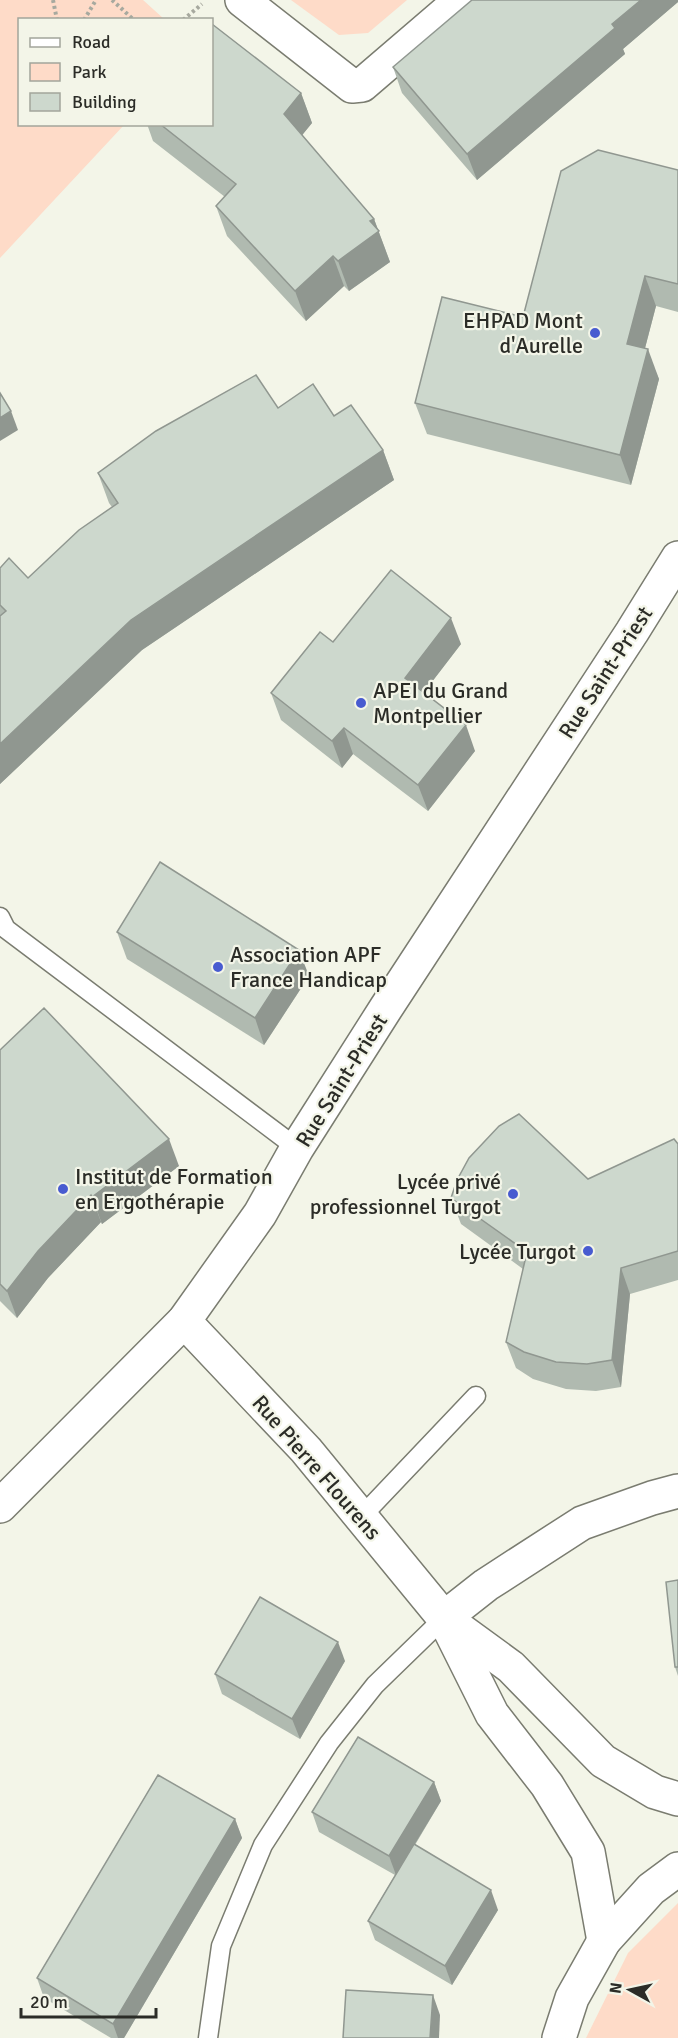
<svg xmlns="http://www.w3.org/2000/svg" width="678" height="2038" font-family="Signika,sans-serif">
<rect width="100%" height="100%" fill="#f3f5e8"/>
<g fill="#fedbc8">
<path d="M0 0H143L164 19 20 20V124L124 125 0 258Z"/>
<path d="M291 0H407L368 33 339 35Z"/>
<path d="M678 1903V2038H586L628 1953Z"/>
</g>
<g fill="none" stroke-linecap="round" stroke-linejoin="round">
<g stroke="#7a7c70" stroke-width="21">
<g id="lane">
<path d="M0 917 6 929 297 1148"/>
<path d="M362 1516 476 1396"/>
<path d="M208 2038 221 1946 263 1845 329 1743 375 1685 444 1618"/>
</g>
</g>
<g stroke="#7a7c70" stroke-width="36">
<g id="street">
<path d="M242 0 352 86 362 85 461 0"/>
<path d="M184 1321 306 1450 444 1618 492 1714 547 1785 588 1852 604 1941"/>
<path d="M0 1506 184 1321 260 1214 297 1148 386 1008 632 632 678 558"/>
<path d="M444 1618 486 1585 582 1523 652 1498 678 1491"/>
<path d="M448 1621 511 1667 603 1761 655 1792 678 1799"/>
</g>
</g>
<g stroke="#7a7c70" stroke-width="36">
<path id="secondary" d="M559 2038 572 1998 604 1941 651 1889 678 1869"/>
</g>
<g stroke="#a7a99f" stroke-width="4" stroke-dasharray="3 3" stroke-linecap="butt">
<path d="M53 0 57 20"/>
<path d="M112 0 134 20"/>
<path d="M84 20 96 0"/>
<path d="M183 20 202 4"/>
</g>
<use href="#lane" stroke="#fff" stroke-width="18"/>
<use href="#street" stroke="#fff" stroke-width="33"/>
<use href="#secondary" stroke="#fff" stroke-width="33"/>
</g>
<g fill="#b0bab0">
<path d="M678 0V2L623 49 625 54 477 180 402 93 393 67Z"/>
<path d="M301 93 312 123 302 135 374 219 390 262 349 291 344 286 306 321 227 236 216 206 225 197 153 141 147 124H212Z"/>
<path d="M678 170V312L656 306 645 348 659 379 631 485 427 434 415 403 523 317Z"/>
<path d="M278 408 334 416 383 450 394 480 142 650 0 784V568L28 578 112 507 109 503 98 473Z"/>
<path d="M333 642 461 644 424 692 475 751 428 811 353 754 342 768 281 720 271 693Z"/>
<path d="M117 932 309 976 264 1045 127 959Z"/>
<path d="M0 1050 179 1166 102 1224 101 1222 48 1278 17 1318 0 1301Z"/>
<path d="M678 1144V1280L630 1294 621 1387 596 1391 566 1389 533 1379 516 1368 506 1342 523 1269 461 1224 451 1198 588 1179Z"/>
<path d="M678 1580V1676L675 1667Z"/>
<path d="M345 1661 300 1739 222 1694 215 1674Z"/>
<path d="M434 1782 441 1801 415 1845 498 1910 452 1985 375 1940 368 1921 395 1875 319 1832 312 1812Z"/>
<path d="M235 1819 242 1838 124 2038H111L44 1998 37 1978Z"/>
</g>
<g fill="#909790">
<path d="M641 0H678V2L623 49 625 54 477 180 467 154 612 24Z"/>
<path d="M301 93 312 123 295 144 284 114Z"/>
<path d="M374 219 390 262 349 291 338 261 370 221Z"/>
<path d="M333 256 344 286 306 321 295 291Z"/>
<path d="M645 276 656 306 638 375 627 344Z"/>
<path d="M648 349 659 379 631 485 620 455Z"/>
<path d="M11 411 18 430 0 441V418Z"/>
<path d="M383 450 394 480 142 650 0 784V744L131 620Z"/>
<path d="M451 618 461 644 415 704 405 678Z"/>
<path d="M466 725 475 751 428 811 418 785Z"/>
<path d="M344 728 353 754 342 768 332 741Z"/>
<path d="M299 950 309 976 264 1045 255 1018Z"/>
<path d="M169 1139 179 1166 102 1224 92 1197Z"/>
<path d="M91 1195 101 1222 48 1278 17 1318 7 1291 38 1251Z"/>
<path d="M621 1268 630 1294 621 1387 612 1360Z"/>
<path d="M338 1642 345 1661 300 1739 292 1719Z"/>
<path d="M434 1782 441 1801 396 1875 389 1856Z"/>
<path d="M235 1819 242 1838 124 2038H118L113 2024Z"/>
<path d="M491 1890 498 1910 452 1985 445 1966Z"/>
<path d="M433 1995 440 2015 439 2038H430Z"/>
</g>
<g fill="#cdd8cd" stroke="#909790" stroke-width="1.5">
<path d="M472 0H641L612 24 615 28 467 154 393 67Z"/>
<path d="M212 24 301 93 284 114 374 219 370 221 379 231 338 261 333 256 295 291 216 206 236 184 160 124H212Z"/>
<path d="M598 150 678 170V284L645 276 627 344 648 349 620 455 415 403 442 297 523 317 561 171Z"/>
<path d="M256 375 278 408 313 384 334 416 351 405 383 450 131 620 0 744V616L6 611 0 605V568L9 558 28 578 79 530 118 503 98 473 156 431Z"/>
<path d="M0 393 11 411 0 418Z"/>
<path d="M391 570 451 618 405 678 466 725 418 785 344 728 332 741 271 693 320 632 333 642Z"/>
<path d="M160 862 299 950 255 1018 117 932Z"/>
<path d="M44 1008 169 1139 92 1197 91 1195 38 1251 7 1291 0 1284V1050Z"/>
<path d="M519 1114 588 1179 674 1139 678 1144V1251L621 1268 612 1360 587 1364 556 1362 524 1352 506 1342 527 1252 451 1198 457 1180 469 1158 499 1126Z"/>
<path d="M678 1580V1667H675L666 1582Z"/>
<path d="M260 1597 338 1642 292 1719 215 1674Z"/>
<path d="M358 1737 434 1782 389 1856 312 1812Z"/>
<path d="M158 1775 235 1819 113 2024 37 1978Z"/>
<path d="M414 1844 491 1890 445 1966 368 1921Z"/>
<path d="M346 1990 433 1995 430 2038H343Z"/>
</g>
<g fill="#485bd0" stroke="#f3f5e8" stroke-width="2">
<circle cx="595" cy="333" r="6"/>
<circle cx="361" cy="703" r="6"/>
<circle cx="218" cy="967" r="6"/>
<circle cx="63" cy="1189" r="6"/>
<circle cx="513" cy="1194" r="6"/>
<circle cx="588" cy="1251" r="6"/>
</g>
<g text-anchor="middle" stroke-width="4.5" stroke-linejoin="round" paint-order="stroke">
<g font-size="22" fill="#2b2c27" stroke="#f3f5e8" text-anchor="end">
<text x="583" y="328">EHPAD Mont<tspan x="583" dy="25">d'Aurelle</tspan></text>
<text x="373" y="698" text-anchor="start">APEI du Grand<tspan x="373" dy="25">Montpellier</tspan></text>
<text x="230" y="962" text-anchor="start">Association APF<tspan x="230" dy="25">France Handicap</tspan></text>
<text x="75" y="1184" text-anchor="start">Institut de Formation<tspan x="75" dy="25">en Ergothérapie</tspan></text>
<text x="501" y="1189">Lycée privé<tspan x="501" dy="25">professionnel Turgot</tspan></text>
<text x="576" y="1259">Lycée Turgot</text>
</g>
<g font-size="22" fill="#2b2c27" stroke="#f3f5e8">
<text transform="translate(605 672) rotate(-57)" y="8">Rue Saint-Priest</text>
<text transform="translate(341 1080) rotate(-58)" y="8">Rue Saint-Priest</text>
<text transform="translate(317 1467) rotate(49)" y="8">Rue Pierre Flourens</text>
</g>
</g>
<rect x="18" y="18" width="195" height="108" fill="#f3f5e8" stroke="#a3a59b" stroke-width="1.5"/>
<rect x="30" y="38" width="30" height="9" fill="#ffffff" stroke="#a3a59b" stroke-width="1.5"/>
<text x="72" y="48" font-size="18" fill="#2b2c27">Road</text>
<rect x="30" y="63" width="30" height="18" fill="#fedbc8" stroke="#a3a59b" stroke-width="1.5"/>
<text x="72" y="78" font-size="18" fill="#2b2c27">Park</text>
<rect x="30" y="93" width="30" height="18" fill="#cdd8cd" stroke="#a3a59b" stroke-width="1.5"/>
<text x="72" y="108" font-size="18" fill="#2b2c27">Building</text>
<g transform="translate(630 1990) rotate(278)" stroke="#f3f5e8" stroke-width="4.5" paint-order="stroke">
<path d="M0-4.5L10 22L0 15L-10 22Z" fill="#2b2c27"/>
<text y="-9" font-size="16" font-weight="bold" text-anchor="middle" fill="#2b2c27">N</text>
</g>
<path d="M21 2008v9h135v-9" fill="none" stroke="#2b2c27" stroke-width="3"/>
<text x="30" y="2008" font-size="18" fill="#2b2c27" stroke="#f3f5e8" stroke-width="4.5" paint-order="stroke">20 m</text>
</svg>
